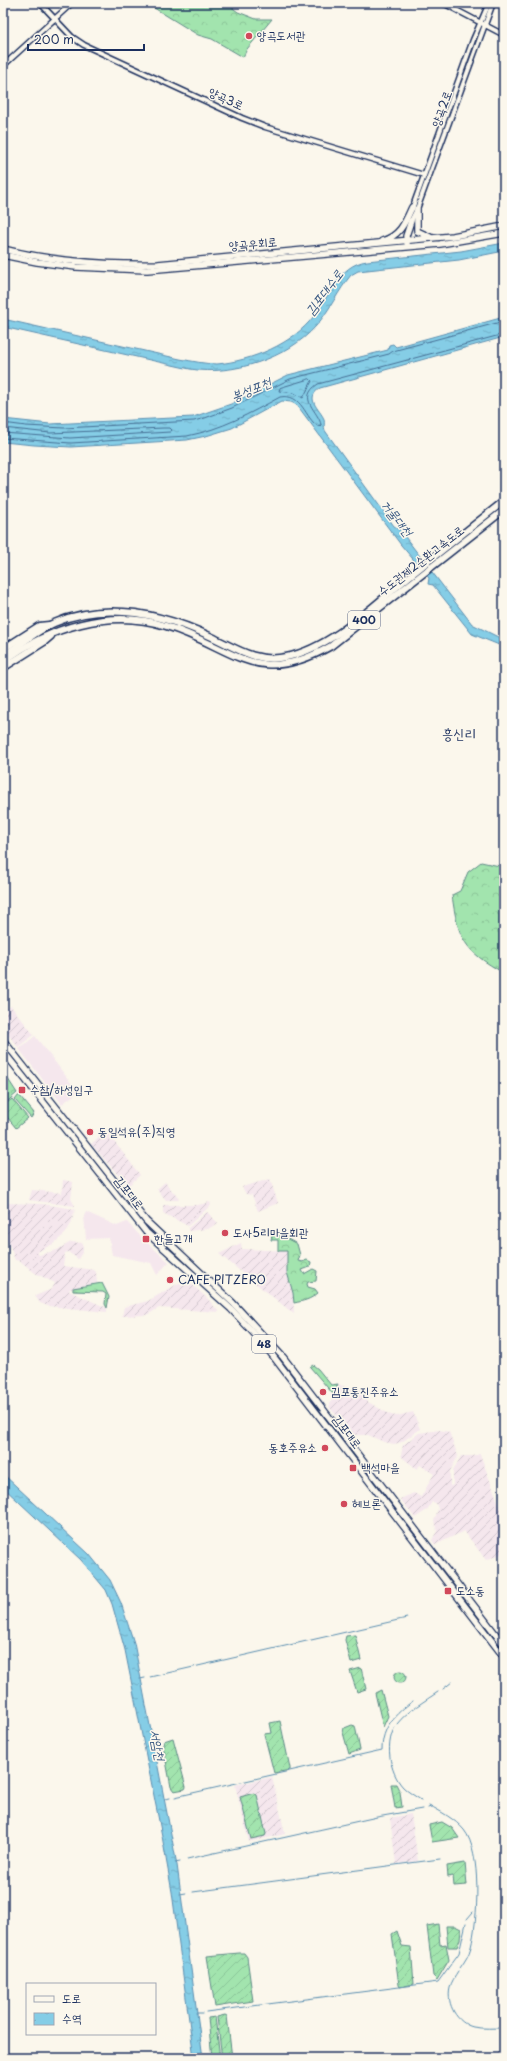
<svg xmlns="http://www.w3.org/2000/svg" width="507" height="2061" font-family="'Playpen Sans','Poor Story',sans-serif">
<defs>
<pattern id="industrial-furrows" width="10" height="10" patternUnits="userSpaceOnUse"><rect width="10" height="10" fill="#f5e7ed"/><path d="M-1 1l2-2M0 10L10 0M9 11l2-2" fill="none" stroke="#d1c6ce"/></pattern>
<pattern id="forest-crowns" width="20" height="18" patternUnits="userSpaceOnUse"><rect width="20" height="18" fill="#a2e4ae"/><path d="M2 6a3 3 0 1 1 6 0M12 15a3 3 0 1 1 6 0" fill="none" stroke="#8bc498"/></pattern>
<pattern id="garden-furrows" width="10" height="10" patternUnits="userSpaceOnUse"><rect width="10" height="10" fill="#a2e4ae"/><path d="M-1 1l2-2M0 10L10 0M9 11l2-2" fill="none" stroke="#8bc498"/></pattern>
<pattern id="water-ripples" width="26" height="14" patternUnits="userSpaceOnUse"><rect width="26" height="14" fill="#85cde6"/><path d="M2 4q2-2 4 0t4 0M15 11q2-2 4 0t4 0" fill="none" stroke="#72b0c8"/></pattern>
</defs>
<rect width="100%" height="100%" fill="#fbf7ec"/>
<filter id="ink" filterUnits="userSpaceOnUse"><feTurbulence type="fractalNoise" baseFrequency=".025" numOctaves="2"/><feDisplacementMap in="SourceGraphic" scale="8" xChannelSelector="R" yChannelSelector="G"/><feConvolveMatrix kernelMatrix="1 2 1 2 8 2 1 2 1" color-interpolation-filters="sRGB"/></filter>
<g filter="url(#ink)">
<g fill="#f5e7ed">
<path d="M35 1036 78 1092 62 1104 19 1049Z"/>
<path d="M86 1212 117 1226 127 1222 145 1241 169 1262 157 1275 151 1263 112 1255 109 1238 86 1239 84 1216Z"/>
</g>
<g fill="url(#industrial-furrows)">
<path d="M11 1006 34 1035 18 1047 3 1028V1013Z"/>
<path d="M106 1131 140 1175 128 1186 91 1144Z"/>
<path d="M270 1179 278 1203 258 1211 252 1195 246 1194 242 1187Z"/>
<path d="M63 1180 73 1182 71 1199 75 1206 29 1200 32 1190 62 1193Z"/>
<path d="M165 1182 179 1199 178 1200H166L157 1189Z"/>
<path d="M210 1202 211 1205 188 1226 163 1213V1205H198Z"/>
<path d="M3 1203 42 1204 75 1209 71 1224 65 1234 53 1244 37 1252 39 1255 57 1250 71 1242 83 1243V1251L78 1259 68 1252 65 1253 63 1266 94 1270 96 1272 97 1283 70 1289 69 1291 107 1308V1312L48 1306 40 1303 35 1296 52 1289 55 1283 35 1273 20 1261 15 1260 8 1241 3 1234Z"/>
<path d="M207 1212 218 1223 208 1229 188 1231V1228Z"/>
<path d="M241 1243 242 1249 287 1251V1272L293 1293 294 1314 219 1254Z"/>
<path d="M186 1279 208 1299 219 1312 159 1308 147 1315 122 1316 124 1307 148 1301Z"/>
<path d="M338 1384 355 1391 363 1389 364 1396 368 1402 391 1415 397 1416 413 1412 420 1429 402 1442 394 1444 384 1442 368 1435H354L329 1407Z"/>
<path d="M440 1430 449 1432 458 1456 450 1471V1486L453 1485V1471L461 1456H473L480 1454 504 1518V1555L501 1554 486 1560 464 1531 435 1545 432 1540 437 1531 434 1521 438 1509 436 1503 432 1502 427 1510 415 1518 400 1499 414 1493 421 1497 434 1474 420 1465 417 1469 403 1458 401 1455 403 1445 419 1433Z"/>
<path d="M272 1777 285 1834 249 1842 235 1785Z"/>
<path d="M411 1814 418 1861 396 1864 390 1818Z"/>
</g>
<g fill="url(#forest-crowns)" stroke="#5e8a86">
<path d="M146 3H226L238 12 256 19H272L247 49 243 57 212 39 198 35Z"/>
<path d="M481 862 504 867V973C464 951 458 939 452 895L460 891 468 872Z"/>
<path d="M6 1076 17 1093 3 1105V1077Z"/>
<path d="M19 1095 34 1113 31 1118 15 1100Z"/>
<path d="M272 1235 282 1236 297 1244 300 1255 298 1261 302 1262 307 1260 311 1262 310 1267 302 1270 304 1274 313 1269 317 1271 316 1281 308 1282 307 1284 308 1287 315 1289 318 1293C310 1300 303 1301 294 1303L293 1293 287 1272V1251H278V1240H271Z"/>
<path d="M102 1283 109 1297 107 1308 105 1304 106 1294 103 1292 73 1291V1288Z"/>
<path d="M313 1365 318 1369 331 1385 338 1384 333 1394 310 1367Z"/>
</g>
<g fill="url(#garden-furrows)" stroke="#5e8a86">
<path d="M12 1099 28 1118 16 1128 3 1112V1106Z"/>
<path d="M355 1635 361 1660 351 1663 345 1640 346 1636Z"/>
<path d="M361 1668 366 1689 357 1692 350 1671Z"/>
<circle cx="400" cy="1677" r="6"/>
<path d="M381 1690 388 1716 383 1727 375 1693Z"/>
<path d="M280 1721 290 1768V1770L274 1773 264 1734 272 1733 270 1723Z"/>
<path d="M352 1725 355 1726 360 1750 349 1754 342 1729Z"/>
<path d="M173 1738 186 1787 185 1789 174 1791 171 1787 163 1745 164 1741Z"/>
<path d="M391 1784H396L400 1792 402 1807 395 1808Z"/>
<path d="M254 1793 257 1795 266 1834 265 1836 251 1839 240 1797Z"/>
<path d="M442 1822 452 1828 459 1838 432 1842 429 1825Z"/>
<path d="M465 1863 467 1885 454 1886 453 1876 448 1877 447 1866Z"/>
<path d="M438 1924 440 1945 446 1944 449 1960 437 1980 433 1976 427 1926Z"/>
<path d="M446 1926H455L461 1929 460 1940 457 1947H448Z"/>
<path d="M397 1931 402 1946 411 1947 414 1984 400 1987 399 1985 392 1934Z"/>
<path d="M239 1953H244L247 1957 253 2001 215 2007 207 1956Z"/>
<path d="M225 2015 227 2016 232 2058H222L217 2017Z"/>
<path d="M215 2017 220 2058H212L208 2018Z"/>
</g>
<g fill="url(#water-ripples)" stroke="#5b8eb0">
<path d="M504 243V251L459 260 358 271 351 275C338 291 330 310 316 326 287 359 232 376 190 369L3 327V319L180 359C192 361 205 364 217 364 251 361 293 344 314 316 330 296 338 265 367 261L461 251Z"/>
<path d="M504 317V337L320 388C304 399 320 409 324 419 325 424 323 428 326 432L394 526 399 529 472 624 504 640V647L472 634 433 585 428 584 429 578 401 545 297 405 291 402 282 401 232 428 206 436 187 440 71 447 34 445 3 442V419L50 424 193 417 231 404 288 375 388 350 389 345 393 344 396 347Z"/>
<path d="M3 1474 89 1554 110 1580 121 1603 134 1643 177 1865 203 2058H194L172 1892 162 1836 125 1650 112 1604 106 1590 81 1560 3 1487Z"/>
</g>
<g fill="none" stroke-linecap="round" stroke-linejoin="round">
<g stroke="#456e94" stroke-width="1">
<path d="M310 379 312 381 303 398 294 393 279 391 280 388Z"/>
<path d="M3 423 26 426 64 428 194 421 205 418 232 408 290 379 389 354 393 351 504 321"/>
<path d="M3 428 50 433 163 428H170L172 430 170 432 70 438 3 433"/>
<path d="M3 438 71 443 187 436C222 429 249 414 280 397 303 393 304 418 319 427L321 425C319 411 296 399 318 384L504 334"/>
</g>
<g stroke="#5b8eb0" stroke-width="1">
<path d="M150 1677 407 1618"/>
<path d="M140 1679 145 1678"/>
<path d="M443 1689 452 1682"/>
<path d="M175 1797 382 1750C382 1727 395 1714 413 1701"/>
<path d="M165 1799 170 1798"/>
<path d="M421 1800C415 1796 408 1792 403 1787 389 1772 384 1741 397 1724 407 1711 425 1701 438 1692"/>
<path d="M429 1805C441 1812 455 1819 464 1830 482 1852 478 1920 471 1947 469 1955 465 1961 460 1968"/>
<path d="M428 1808 431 1807"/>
<path d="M187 1859 377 1817 422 1809"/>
<path d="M175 1862 180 1861"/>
<path d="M193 1892 440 1859"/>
<path d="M180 1894 186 1893"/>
<path d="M467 1919 473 1912"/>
<path d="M458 1972C455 1977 451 1982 450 1988 446 2004 457 2023 473 2027 483 2029 494 2028 504 2028"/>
<path d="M206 2012 438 1982 459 1953 466 1923"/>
<path d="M196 2013H202"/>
</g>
<g stroke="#1b2f5e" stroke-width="7">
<g id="minor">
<path d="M40 3 72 37 84 45 242 118 265 127 424 175"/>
<path d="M443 3 504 35"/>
<path d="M3 66 72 3"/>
<path d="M412 209 473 40 489 3"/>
<path d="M411 221 417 209 493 3"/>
</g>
</g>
<g stroke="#1b2f5e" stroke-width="8">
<g id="major">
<path d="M417 209V231L430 237"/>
<path d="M382 241C400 236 405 223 412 207"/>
<path d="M407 243 406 236 411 221"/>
<path d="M3 249C54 262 106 265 158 264L453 236 504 226"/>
<path d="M3 255 37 262 76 267 147 270 440 244 504 233"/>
<path d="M3 1040 146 1221 233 1303 283 1357 504 1645"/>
<path d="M3 1051 146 1232 231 1309 263 1343 504 1657"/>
</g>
</g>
<g stroke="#1b2f5e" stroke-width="9">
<g id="highway">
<path d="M3 649 39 626 49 625"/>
<path d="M3 656C20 645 36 631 54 623 106 601 163 614 212 637 237 649 257 663 286 657 332 648 376 603 411 575 442 550 473 526 504 501"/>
<path d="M3 662C49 627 110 608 166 626 235 647 255 689 331 646L504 510"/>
<path d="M3 668 44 642 51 636"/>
</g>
</g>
<use href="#minor" stroke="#fbf7ec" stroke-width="4"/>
<use href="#major" stroke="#fbf7ec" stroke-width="5.5"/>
<use href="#highway" stroke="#fbf7ec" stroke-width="6"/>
</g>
</g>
<g fill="#d1495b" stroke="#fbf7ec" stroke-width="1.5">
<circle cx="249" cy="36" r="4"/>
<rect x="18" y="1086" width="8" height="8" rx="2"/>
<circle cx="90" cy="1132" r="4"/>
<circle cx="225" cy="1233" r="4"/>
<rect x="142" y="1235" width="8" height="8" rx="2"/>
<circle cx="170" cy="1280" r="4"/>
<circle cx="323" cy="1392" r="4"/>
<circle cx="325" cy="1448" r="4"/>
<rect x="349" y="1464" width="8" height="8" rx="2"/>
<circle cx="344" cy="1504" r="4"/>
<rect x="444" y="1587" width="8" height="8" rx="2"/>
</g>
<g text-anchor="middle" stroke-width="3" stroke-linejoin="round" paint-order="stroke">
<g fill="#fbf7ec" stroke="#5e6b89" stroke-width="1">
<rect x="348" y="611" width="32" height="18" rx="3"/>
<rect x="252" y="1335" width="24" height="18" rx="3"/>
</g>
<g font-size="11" font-weight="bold" fill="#1b2f5e">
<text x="364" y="624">400</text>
<text x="264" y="1348">48</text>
</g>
<g font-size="12" fill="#1b2f5e" stroke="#fbf7ec" text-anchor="start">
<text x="257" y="40">양곡도서관</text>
<text x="30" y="1094">수참/하성입구</text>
<text x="98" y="1136">동일석유(주)직영</text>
<text x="233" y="1237">도사5리마을회관</text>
<text x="154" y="1243">한들고개</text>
<text x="178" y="1284">CAFE PITZERO</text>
<text x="331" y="1396">김포통진주유소</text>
<text x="317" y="1452" text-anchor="end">동호주유소</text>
<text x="361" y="1472">백석마을</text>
<text x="352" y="1508">헤브론</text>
<text x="456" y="1595">도소동</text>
</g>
<g font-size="12" fill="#1b2f5e" stroke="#fbf7ec">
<text transform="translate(226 99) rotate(25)" y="4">양곡3로</text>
<text transform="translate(442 109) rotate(-70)" y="4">양곡2로</text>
<text transform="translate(253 244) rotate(-5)" y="4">양곡우회로</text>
<text transform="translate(421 561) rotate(-38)" y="4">수도권제2순환고속도로</text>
<text transform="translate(129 1193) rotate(52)" y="4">김포대로</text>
<text transform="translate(347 1432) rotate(53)" y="4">김포대로</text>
</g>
<g font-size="13" font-style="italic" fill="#365680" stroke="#fbf7ec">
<text transform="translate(324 292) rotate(-53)" y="5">김포대수로</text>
<text transform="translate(251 389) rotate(-22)" y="5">봉성포천</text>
<text transform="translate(397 518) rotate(52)" y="5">거물대천</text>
<text transform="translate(158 1745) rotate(79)" y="5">서암천</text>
</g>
<g font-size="14" fill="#1b2f5e" stroke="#fbf7ec">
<text x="459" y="739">흥신리</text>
</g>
</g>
<rect width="507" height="2061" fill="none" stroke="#fbf7ec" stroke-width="16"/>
<rect x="8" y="8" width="491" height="2045" fill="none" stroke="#1b2f5e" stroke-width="1.5" filter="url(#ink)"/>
<rect x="26" y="1983" width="130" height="52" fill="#fbf7ec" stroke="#a1a7b3"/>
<rect x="34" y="1996" width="20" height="6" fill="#fbf7ec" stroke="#a1a7b3"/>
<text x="62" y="2003" font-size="12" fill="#1b2f5e">도로</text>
<rect x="34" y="2013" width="20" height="12" fill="url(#water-ripples)" stroke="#a1a7b3"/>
<text x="62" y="2023" font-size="12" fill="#1b2f5e">수역</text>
<path d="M28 44v6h116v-6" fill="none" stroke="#1b2f5e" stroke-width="2"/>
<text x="34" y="44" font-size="12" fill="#1b2f5e" stroke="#fbf7ec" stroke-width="3" paint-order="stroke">200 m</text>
</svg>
